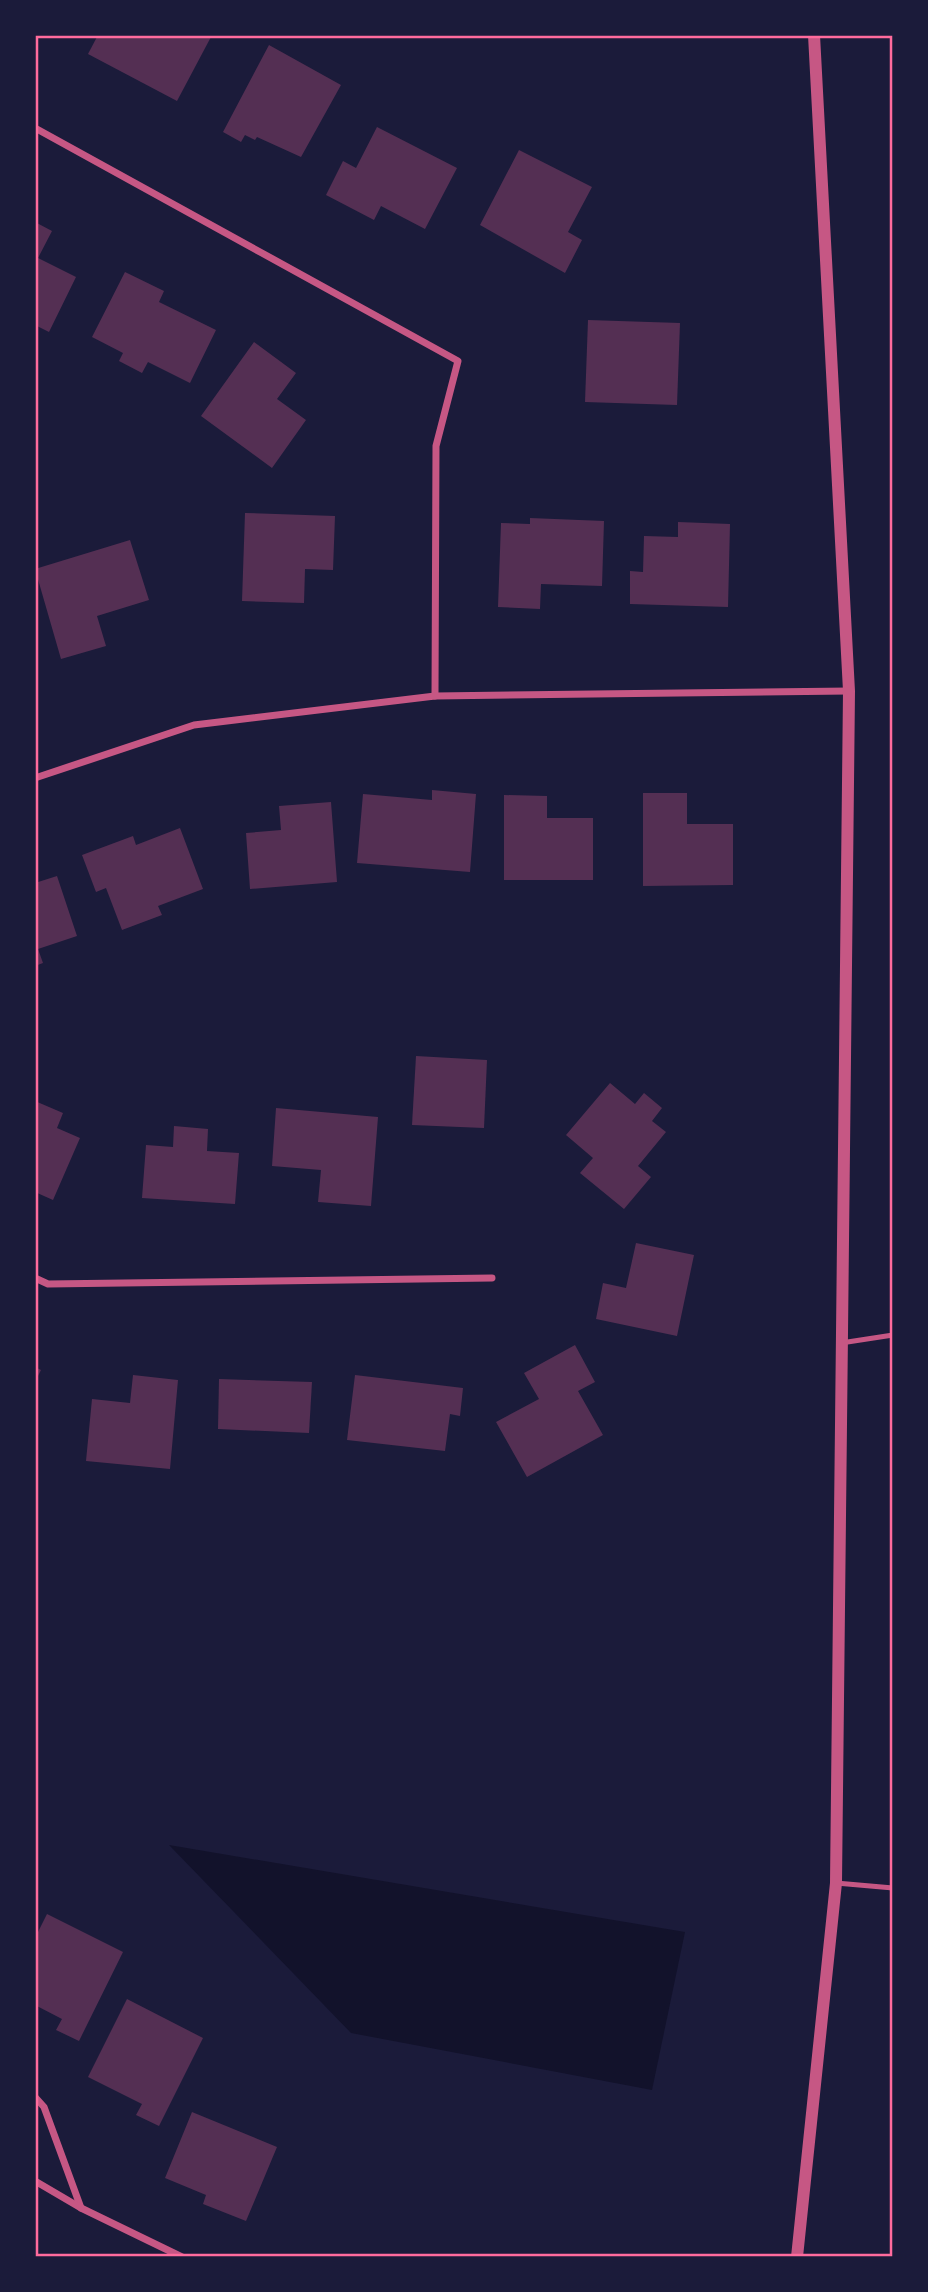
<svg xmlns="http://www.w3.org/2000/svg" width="928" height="2292" font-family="'Times New Roman',serif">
<rect width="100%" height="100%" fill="#1b1b3a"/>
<path fill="#12122b" d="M169 1845 685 1932 652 2090 351 2033Z"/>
<g fill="#542f53">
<path d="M98 35H212L177 101 88 54Z"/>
<path d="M269 45 341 85 301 157 257 137 255 140 245 135 241 142 223 132Z"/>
<path d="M377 127 457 168 425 229 381 206 374 220 326 195 343 161 356 168Z"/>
<path d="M519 150 592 187 568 232 582 240 565 273 480 225Z"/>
<path d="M35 222 52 231 38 258 76 277 49 332 35 325Z"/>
<path d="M125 272 164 291 159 302 216 330 190 383 148 362 142 373 119 361 123 353 92 337Z"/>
<path d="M588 320 680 323 677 405 585 402Z"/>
<path d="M254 342 296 373 277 399 306 420 272 468 201 416Z"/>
<path d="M245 513 335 516 333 570 305 569 304 603 242 601Z"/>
<path d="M530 518 604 521 602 586 541 584 540 609 498 607 501 523 530 524Z"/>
<path d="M678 522 730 524 728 607 630 604V571L643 572 644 536 678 537Z"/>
<path d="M130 540 149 600 97 616 106 646 61 659 35 569Z"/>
<path d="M432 790 476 794 470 872 357 863 363 794 432 800Z"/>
<path d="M643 793H687V824H733V885L643 886Z"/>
<path d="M504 795 547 796V818H593V880H504Z"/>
<path d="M331 802 337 882 250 889 246 833 281 830 279 806Z"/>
<path d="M180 828 203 889 158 906 162 915 122 930 106 888 96 892 82 855 133 836 136 845Z"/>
<path d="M57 876 77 936 38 949 43 963 35 966V883Z"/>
<path d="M416 1056 487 1060 484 1128 412 1125Z"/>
<path d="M610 1083 635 1104 644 1093 662 1108 652 1121 666 1132 638 1166 651 1177 624 1209 580 1173 593 1158 566 1135Z"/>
<path d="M35 1101 63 1113 57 1128 80 1138 53 1200 35 1192Z"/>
<path d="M276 1108 378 1117 371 1206 318 1202 321 1170 272 1166Z"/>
<path d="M174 1126 208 1129 207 1151 239 1153 235 1204 142 1198 146 1145 173 1147Z"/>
<path d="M636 1243 694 1255 677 1336 596 1319 603 1283 626 1288Z"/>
<path d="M575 1345 595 1382 578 1391 603 1435 527 1477 496 1422 539 1399 524 1373Z"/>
<path d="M35 1367 41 1370 35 1382Z"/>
<path d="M133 1375 178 1380 170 1469 86 1461 92 1399 130 1403Z"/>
<path d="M355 1375 463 1388 460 1416 450 1414 445 1451 347 1440Z"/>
<path d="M219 1379 312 1382 309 1433 218 1429Z"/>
<path d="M47 1914 123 1952 79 2041 56 2030 62 2019 35 2005V1938Z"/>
<path d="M127 1999 203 2038 159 2126 136 2115 142 2104 88 2077Z"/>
<path d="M192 2112 277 2147 246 2221 203 2204 206 2195 165 2178Z"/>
</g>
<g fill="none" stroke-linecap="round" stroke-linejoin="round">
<g stroke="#c65784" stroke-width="5">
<path d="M841 1343 893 1335"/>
<path d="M836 1883 893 1888"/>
</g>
<g stroke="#c65784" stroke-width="7">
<path d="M35 128 458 361 436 446 435 696"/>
<path d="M35 778 194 725 435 696 849 691"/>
<path d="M35 1278 48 1284 492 1278"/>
<path d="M35 2097 44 2107 81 2208"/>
<path d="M35 2181 81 2208 182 2257"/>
</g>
<path stroke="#c65784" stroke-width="12" d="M797 2257 836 1883 849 691 814 35"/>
</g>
<rect width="928" height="2292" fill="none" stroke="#1b1b3a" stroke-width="74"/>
<rect x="37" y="37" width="854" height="2218" fill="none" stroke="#ff6b9d" stroke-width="2.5"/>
</svg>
